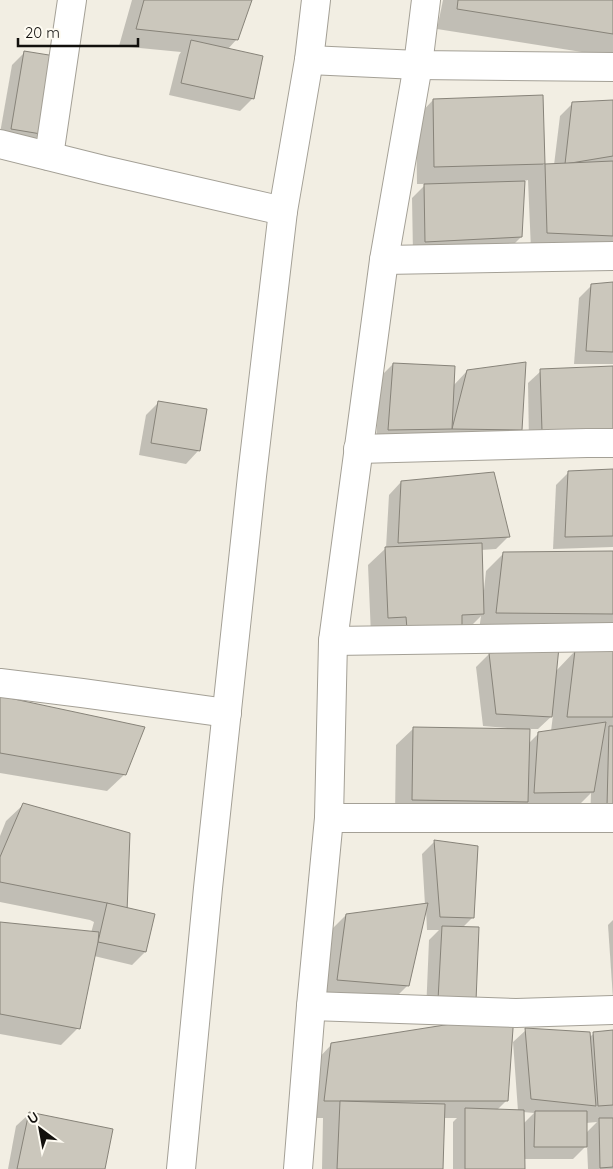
<svg xmlns="http://www.w3.org/2000/svg" width="613" height="1169" font-family="Quicksand,sans-serif">
<rect width="100%" height="100%" fill="#f2eee3"/>
<g fill="#0003" fill-rule="evenodd">
<path d="M132 0H251L237 39 227 50 253 98 240 111 169 95 179 55 181 52 119 46Z"/>
<path d="M443 0H613V57L437 29Z"/>
<path d="M25 52 40 134 27 147 0 133 12 65Z"/>
<path d="M541 97 543 165H554L560 116 573 103 613 102V253L531 250 528 180 524 181 521 237 508 250 413 254 412 198 426 184H417L416 118 433 100Z"/>
<path d="M613 283V364H574L579 298 592 285Z"/>
<path d="M393 364 453 386 467 371 521 429 508 442H376L380 377Z"/>
<path d="M613 367V441L529 443 528 383 541 371Z"/>
<path d="M159 402 206 410 198 451 186 464 139 455 146 415Z"/>
<path d="M613 470V547L553 549 556 485 569 472Z"/>
<path d="M401 482 508 537 496 549 481 550 482 590H484L486 571 503 554 613 552V630H479L481 616 466 631 371 635 368 565 386 548 389 495Z"/>
<path d="M575 651 613 652V823L590 822 591 793 580 804 395 816 396 745 414 728 507 730V728L483 726 476 667 489 654 556 671ZM553 715 551 731 539 733 529 743V729H538Z"/>
<path d="M0 697 125 774 107 791 0 773Z"/>
<path d="M24 804 126 909 153 915 145 952 132 965 94 956 78 1028 61 1045 0 1034V923L91 933 94 922 90 920 0 902V836L6 821Z"/>
<path d="M434 842 473 917 462 928 474 1001 426 1012 429 940 439 930H427L426 909 408 985 395 998 325 992 333 928 346 915 425 905 422 854Z"/>
<path d="M613 920V999L608 925Z"/>
<path d="M526 1030 589 1038 594 1033 613 1032V1169H588L587 1145 573 1159H524V1169H453V1122L457 1118H443L441 1169H322L323 1118H307L315 1062 332 1044 507 1100 497 1110 518 1111 513 1042ZM523 1112 534 1113 523 1124ZM597 1122 586 1133V1123Z"/>
<path d="M29 1114 104 1169H8L16 1126Z"/>
</g>
<g fill="#cbc7bc" stroke="#878379">
<path d="M144 0H252L238 40 136 29Z"/>
<path d="M458 0H613V34L457 9Z"/>
<path d="M191 40 263 56 254 99 181 83Z"/>
<path d="M24 51 55 56 41 134 11 129Z"/>
<path d="M543 95 545 164 434 167 433 99Z"/>
<path d="M613 100V156L565 164 572 102Z"/>
<path d="M613 161V236L547 233 545 164Z"/>
<path d="M525 181 522 237 425 242 424 184Z"/>
<path d="M613 282V352L586 351 591 284Z"/>
<path d="M526 362 522 430 452 429 467 370Z"/>
<path d="M393 363 455 366 452 429 388 430Z"/>
<path d="M613 366V429L542 431 540 369Z"/>
<path d="M158 401 207 409 200 451 151 443Z"/>
<path d="M613 469V536L565 537 568 471Z"/>
<path d="M494 472 510 537 398 543 401 481Z"/>
<path d="M482 543 484 614 462 615V627L407 629 406 617 388 618 385 547Z"/>
<path d="M613 551V614L496 613 503 552Z"/>
<path d="M559 647 552 717 496 714 489 653Z"/>
<path d="M575 650 613 651V717H567Z"/>
<path d="M0 696 145 727 126 775 0 753Z"/>
<path d="M606 722 594 792 534 793 538 732Z"/>
<path d="M609 726H613V806H607Z"/>
<path d="M413 727 530 729 528 802 412 800Z"/>
<path d="M23 803 130 833 127 912 107 903 0 882V857Z"/>
<path d="M434 840 478 846 474 918 440 917Z"/>
<path d="M107 903 155 914 146 952 98 942Z"/>
<path d="M428 903 409 986 337 980 346 914Z"/>
<path d="M0 922 99 932 98 942 80 1029 0 1014Z"/>
<path d="M442 926 479 927 476 1001 438 1000Z"/>
<path d="M514 1014 508 1101H324L331 1043Z"/>
<path d="M525 1028 590 1032 596 1106 531 1099Z"/>
<path d="M613 1030V1105L598 1106 593 1032Z"/>
<path d="M340 1101 445 1104 443 1169H337Z"/>
<path d="M465 1108 524 1110 525 1169H465Z"/>
<path d="M535 1111H587V1147H534Z"/>
<path d="M29 1112 113 1129 105 1169H17Z"/>
<path d="M599 1118H613V1167L600 1168Z"/>
</g>
<g fill="none" stroke-linecap="round" stroke-linejoin="round">
<g stroke="#a4a096" stroke-width="30">
<g id="street">
<path d="M309 60 418 65 613 67"/>
<path d="M0 144 104 170 283 211"/>
<path d="M49 156 72 0"/>
<path d="M384 260 613 256"/>
<path d="M358 449 587 443H613"/>
<path d="M333 641 613 637"/>
<path d="M0 683 82 693 227 713"/>
<path d="M329 818H613"/>
<path d="M311 1006 516 1013 613 1010"/>
<path d="M181 1169 208 888 252 476 283 211 309 60 316 0"/>
<path d="M298 1169 311 1006 329 818 333 641 384 260 418 65 426 0"/>
</g>
</g>
<use href="#street" stroke="#fff" stroke-width="28"/>
</g>
<g transform="translate(40 1129) rotate(328)" stroke="#fefbf2" stroke-width="4" paint-order="stroke">
<path d="M0-4L9 19L0 12L-9 19Z" fill="#12100d"/>
<text y="-8" font-size="14" font-weight="bold" text-anchor="middle" fill="#12100d">U</text>
</g>
<path d="M18 38v8h120v-8" fill="none" stroke="#12100d" stroke-width="2.5"/>
<text x="25" y="38" font-size="15" fill="#12100d" stroke="#fefbf2" stroke-width="4" paint-order="stroke">20 m</text>
</svg>
